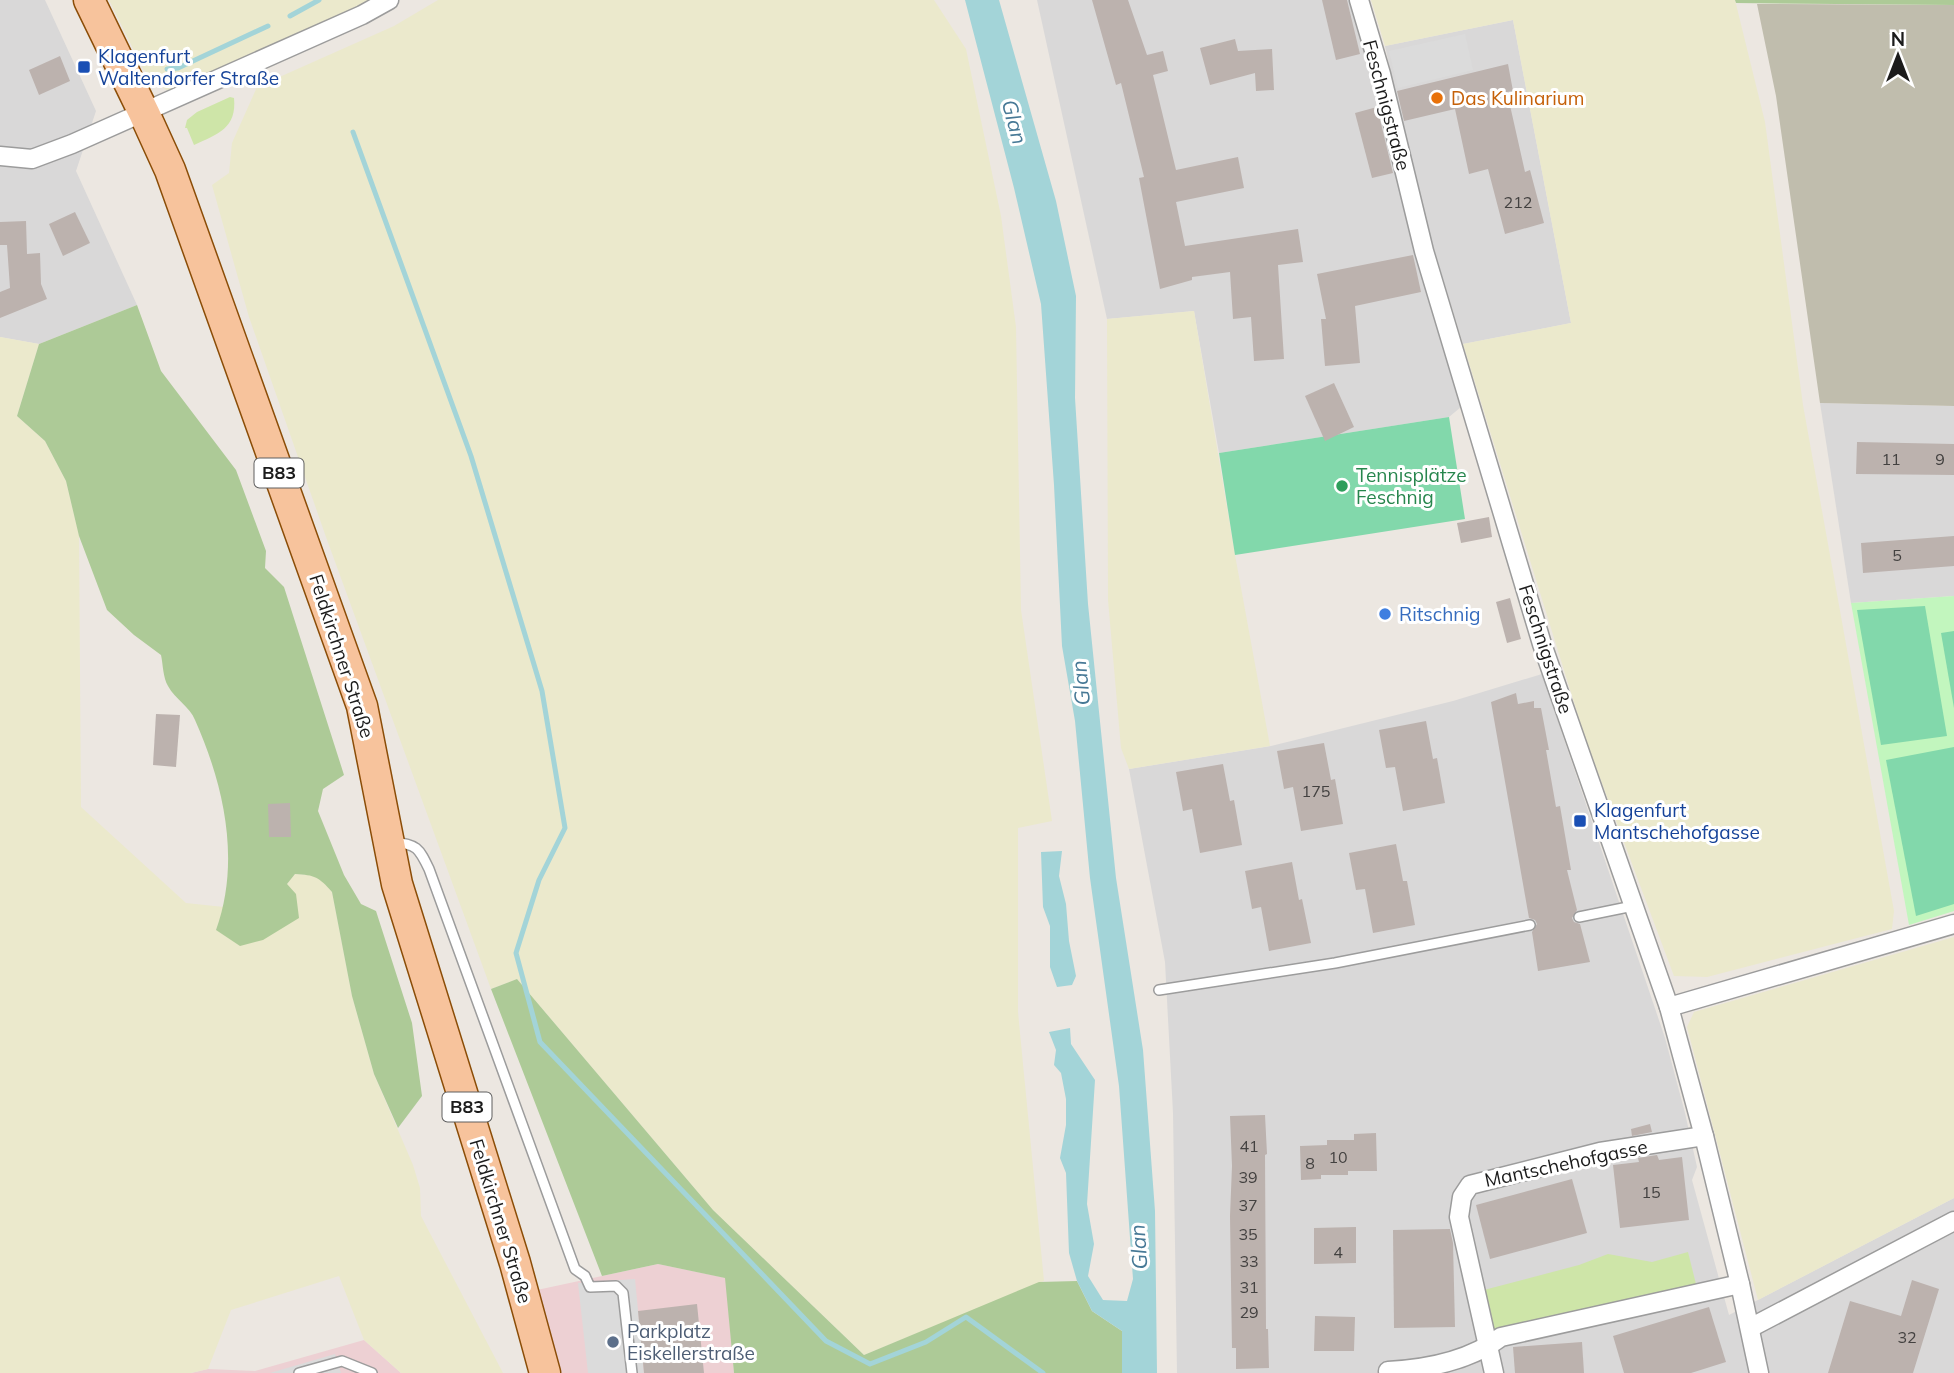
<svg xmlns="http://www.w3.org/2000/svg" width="1954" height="1373" font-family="Mulish,sans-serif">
<rect width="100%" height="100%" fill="#ece7e1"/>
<g fill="#d9d8d8">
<path d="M0 0H45L96 111 76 171 137 305 39 344 0 337Z"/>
<path d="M1037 0H1351L1461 407 1449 417 1219 453 1194 311 1107 319Z"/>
<path d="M1513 20 1571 323 1463 344 1416 190 1385 46Z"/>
<path d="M1820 403 1954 406V596L1851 603Z"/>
<path d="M1542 674 1665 1038 1685 1113 1697 1167 1692 1180 1729 1315 1954 1198V1373H1177L1173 1113 1165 962 1129 769 1271 746 1453 701Z"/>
</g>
<g fill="#edd0d3">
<path d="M658 1264 726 1278 734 1373H558L537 1290Z"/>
<path d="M364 1340 401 1373H191L208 1369 255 1371Z"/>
</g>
<path fill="#c0bdad" d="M1757 4 1954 5V406L1820 403 1776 96Z"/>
<g fill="#ebe9cc">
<path d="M109 0H371L182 89 168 91 157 84 143 69Z"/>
<path d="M438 0H934L966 49 1001 216 1016 327 1021 610 1052 821 1018 828V1012L1044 1281 864 1355 713 1210 517 979 491 989 326 537 249 317 212 185 229 173 232 143 257 87 394 26Z"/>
<path d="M1371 0H1735L1765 122 1803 405 1894 911 1892 929 1707 977 1674 976 1585 738 1463 344 1571 323 1513 20 1385 46Z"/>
<path d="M1194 311 1235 555 1270 746 1129 769 1121 748 1108 600 1107 319Z"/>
<path d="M0 337 39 344 17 416 45 441 66 481 79 535 81 807 186 903 224 907 216 930 287 884 295 874 313 875 323 881 332 892 352 996 374 1074 413 1165 420 1188 421 1216 503 1373H401L364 1340 339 1276 231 1310 208 1369 191 1373H0Z"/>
<path d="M1954 937V1198L1758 1300 1687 1027 1694 1012Z"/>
</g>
<g fill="#cee5a8">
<path d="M230 97 234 98C237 128 218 134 194 145L187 128H185L187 120 197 112Z"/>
<path d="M1688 1252 1697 1288 1514 1329 1495 1330 1487 1321 1480 1291 1579 1265 1608 1254 1652 1262Z"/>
</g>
<g fill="#adca97">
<path d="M1735 0H1954V5L1736 3Z"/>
<path d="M137 305 161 371 236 470 266 551 265 568 284 587 344 775 323 789 318 811 344 875 361 904 376 911 412 1023 422 1096 398 1128 374 1074 352 996 332 892C319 877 315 875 295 874L287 884 296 894 299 918 263 940 240 946 216 930C241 861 224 785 195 720 190 707 175 699 168 686 163 678 163 664 161 655L134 635 107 610 79 536 66 481 45 441 17 416 39 344Z"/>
<path d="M517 979 713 1210 864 1355 1039 1282 1077 1281 1092 1311 1122 1331V1373H734L725 1278 658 1264 602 1276 491 989Z"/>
</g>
<path fill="#c2f6be" d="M1954 596V911L1909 925 1851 603Z"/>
<g fill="#82d8ab">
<path d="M1449 417 1465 519 1235 555 1219 453Z"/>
<path d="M1925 606 1947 736 1881 745 1857 610Z"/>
<path d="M1954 631V708L1941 633Z"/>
<path d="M1954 747V904L1916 916 1886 760Z"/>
</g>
<g fill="#dbdbdb">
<path d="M1465 34 1473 70 1398 88 1389 51Z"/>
<path d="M635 1279 644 1373H588L578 1283Z"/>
<path d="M335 1354 341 1373H270Z"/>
</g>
<g fill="#a3d4d8">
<path d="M965 0H999L1056 201 1076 296 1075 398 1088 604 1116 878 1143 1050 1155 1211 1157 1373H1122V1331L1092 1311 1077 1281 1069 1253 1066 1173 1060 1158 1066 1125V1099L1061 1073 1054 1065 1056 1050 1049 1032 1070 1028 1071 1044 1095 1080 1087 1204 1094 1244 1088 1276 1103 1300 1127 1301 1133 1279 1119 1086 1090 878 1075 721 1062 646 1054 485 1041 304 1014 188Z"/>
<path d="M1062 851 1059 876 1066 904 1069 941 1076 976 1072 985 1057 987 1050 967V926L1043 907 1041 852Z"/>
</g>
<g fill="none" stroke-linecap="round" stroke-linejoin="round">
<g stroke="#a3d4d8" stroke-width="5">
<path d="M290 16 319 0"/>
<path d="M167 69 178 68 268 26"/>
<path d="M353 132 471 456 542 691 565 828 539 880 516 953 540 1042 826 1341 870 1364 926 1342 966 1317 1043 1373"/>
</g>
</g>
<g fill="#bcb2ae">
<path d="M1092 0H1128L1147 55 1163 51 1168 71 1153 75 1176 170 1238 157 1244 188 1176 202 1185 246 1298 229 1303 262 1278 265 1284 359 1254 361 1251 317 1233 319 1230 272 1192 277V280L1160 289 1139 178 1144 177 1121 83 1116 85Z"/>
<path d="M1322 0H1347L1360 54 1336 60Z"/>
<path d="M1235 39 1238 51 1272 49 1274 90 1256 91 1255 73 1210 85 1200 48Z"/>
<path d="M60 56 70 81 39 95 29 70Z"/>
<path d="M1508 64 1513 91 1507 92 1525 172 1530 170 1544 223 1505 234 1488 169 1469 174 1455 109 1404 121 1397 91Z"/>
<path d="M1377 107 1393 173 1372 178 1355 113Z"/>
<path d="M75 212 90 243 63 256 49 224Z"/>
<path d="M26 221 27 254 40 253 41 284 47 299 0 318V292L10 288 7 245H0V222Z"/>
<path d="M1413 255 1421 292 1355 306 1360 363 1325 366 1321 319H1326L1317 274Z"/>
<path d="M1334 383 1354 427 1325 441 1305 396Z"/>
<path d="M1857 442 1954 444V475L1856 474Z"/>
<path d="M1489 517 1492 537 1461 543 1457 523Z"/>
<path d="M1954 536V566L1863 573 1861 543Z"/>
<path d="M1510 598 1521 639 1507 643 1496 602Z"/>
<path d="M1516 693 1518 704 1534 701V708H1541L1549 750H1546L1556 807 1560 806 1571 870H1567L1577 910 1572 918 1574 922 1580 924 1590 962 1538 971 1532 932 1537 924 1535 920 1529 918 1491 702Z"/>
<path d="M156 714 180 715 176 767 153 765Z"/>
<path d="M1426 721 1433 759 1437 758 1445 803 1403 811 1395 767 1386 768 1379 730Z"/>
<path d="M1324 743 1331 780 1335 779 1343 824 1301 831 1293 787 1284 789 1277 751Z"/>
<path d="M1223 764 1230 801 1234 800 1242 845 1200 853 1192 809 1183 811 1176 772Z"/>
<path d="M290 803 291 837H269L268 804Z"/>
<path d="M1396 844 1403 881H1407L1415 925 1373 933 1365 889 1356 890 1349 853Z"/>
<path d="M1292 862 1299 900 1302 899 1311 943 1269 951 1261 907 1252 909 1245 871Z"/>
<path d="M1265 1115 1267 1154 1265 1155 1266 1329H1268L1269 1368 1236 1369V1348H1232L1230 1216 1232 1166 1230 1116Z"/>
<path d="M1650 1124 1652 1132 1632 1136 1631 1129Z"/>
<path d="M1376 1133 1377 1171H1348V1175H1321V1179L1301 1180 1300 1146 1327 1145V1140H1354V1134Z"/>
<path d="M1657 1155 1659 1160 1682 1157 1689 1220 1620 1228 1613 1165 1639 1162 1638 1158Z"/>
<path d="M1572 1179 1587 1233 1490 1259 1476 1205Z"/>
<path d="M1356 1227V1263L1314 1264V1228Z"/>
<path d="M1450 1229 1453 1243 1455 1327 1394 1328 1393 1230Z"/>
<path d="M1912 1280 1939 1289 1913 1373H1828L1850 1301 1901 1316Z"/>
<path d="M697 1304 704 1373H644L638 1311Z"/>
<path d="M1709 1307 1726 1362 1691 1373H1624L1613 1336Z"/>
<path d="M1315 1316 1355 1317 1354 1351H1314Z"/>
<path d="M1582 1342 1584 1373H1515L1513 1347Z"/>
</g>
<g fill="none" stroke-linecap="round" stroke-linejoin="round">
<g stroke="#9c9c9c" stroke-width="12">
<g id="lane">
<path d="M392 842C417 844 419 848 429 869L575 1269 585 1276 590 1287 616 1286 623 1293 632 1373"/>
<path d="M1579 917 1633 906"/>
<path d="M1159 990 1335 963 1530 925"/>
<path d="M299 1373 342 1361 372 1373"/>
</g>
</g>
<g stroke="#9c9c9c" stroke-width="21">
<g id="street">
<path d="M1359 0 1381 74 1424 251 1542 644 1669 1007 1704 1136 1740 1284 1759 1373"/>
<path d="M0 156 32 159 72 144 362 15 389 0"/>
<path d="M1669 1007 1954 924"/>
<path d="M1750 1328 1954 1221"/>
<path d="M1388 1371C1427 1369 1469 1361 1501 1337L1740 1284"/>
<path d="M1494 1373 1459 1217 1462 1197 1470 1185 1600 1152 1704 1136"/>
</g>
</g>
<g stroke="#8b4d07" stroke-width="33">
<path id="primary" d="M89 0 144 113 170 170 362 706 397 884 515 1263 545 1373"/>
</g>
<use href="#lane" stroke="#fff" stroke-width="9"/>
<use href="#street" stroke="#fff" stroke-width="18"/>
<use href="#primary" stroke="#f7c39c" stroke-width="30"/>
</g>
<g fill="#1a4fb4" stroke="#fff" stroke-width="2.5">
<rect x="77" y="60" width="14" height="14" rx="3.5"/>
<rect x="1573" y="814" width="14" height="14" rx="3.5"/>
</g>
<circle fill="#e8710a" stroke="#fff" stroke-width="2.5" cx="1437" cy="98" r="7"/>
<circle fill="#2e9e5b" stroke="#fff" stroke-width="2.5" cx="1342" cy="486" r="7"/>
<circle fill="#3f7fe0" stroke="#fff" stroke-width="2.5" cx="1385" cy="614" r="7"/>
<circle fill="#5c6f8a" stroke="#fff" stroke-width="2.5" cx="613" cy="1342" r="7"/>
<g text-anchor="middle" stroke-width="6" stroke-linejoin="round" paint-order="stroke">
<g font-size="16" fill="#434140">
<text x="1518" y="208">212</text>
<text x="1891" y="465">11</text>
<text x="1940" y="465">9</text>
<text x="1897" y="561">5</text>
<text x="1316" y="797">175</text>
<text x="1249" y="1152">41</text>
<text x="1338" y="1163">10</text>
<text x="1310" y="1169">8</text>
<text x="1248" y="1183">39</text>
<text x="1651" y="1198">15</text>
<text x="1248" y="1211">37</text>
<text x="1248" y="1240">35</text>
<text x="1338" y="1258">4</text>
<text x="1249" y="1267">33</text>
<text x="1249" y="1293">31</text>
<text x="1249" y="1318">29</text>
<text x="1907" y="1343">32</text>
</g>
<g fill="#fff" stroke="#5f5f5f" stroke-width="2">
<rect x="254.5" y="458.5" width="49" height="29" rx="5"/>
<rect x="442.5" y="1092.5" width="49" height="29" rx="5"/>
</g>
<g font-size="18" font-weight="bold" fill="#1b1b1b">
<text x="279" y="479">B83</text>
<text x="467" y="1113">B83</text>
</g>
<g font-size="19" fill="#164399" stroke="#fff" text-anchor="start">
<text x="98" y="63">Klagenfurt<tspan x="98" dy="22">Waltendorfer Straße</tspan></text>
<text x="1594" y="817">Klagenfurt<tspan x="1594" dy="22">Mantschehofgasse</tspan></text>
</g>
<g font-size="19" fill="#c56008" stroke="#fff" text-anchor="start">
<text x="1451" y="105">Das Kulinarium</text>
</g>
<g font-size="19" fill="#1b1b1b" stroke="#fff">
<text transform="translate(1387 105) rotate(75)" y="7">Feschnigstraße</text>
<text transform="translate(1546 649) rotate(72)" y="7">Feschnigstraße</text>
<text transform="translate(342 656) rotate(72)" y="7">Feldkirchner Straße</text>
<text transform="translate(1566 1163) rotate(-12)" y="7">Mantschehofgasse</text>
<text transform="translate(501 1221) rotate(73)" y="7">Feldkirchner Straße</text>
</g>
<g font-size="19" fill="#27864d" stroke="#fff" text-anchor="start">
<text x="1356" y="482">Tennisplätze<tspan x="1356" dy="22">Feschnig</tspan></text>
</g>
<g font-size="19" fill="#366cbe" stroke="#fff" text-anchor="start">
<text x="1399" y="621">Ritschnig</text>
</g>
<g font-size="19" fill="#4e5e75" stroke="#fff" text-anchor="start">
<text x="627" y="1338">Parkplatz<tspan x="627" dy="22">Eiskellerstraße</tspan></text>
</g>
<g font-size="21" font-style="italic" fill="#477996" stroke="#fff">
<text transform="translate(1014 122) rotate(75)" y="7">Glan</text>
<text transform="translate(1081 683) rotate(-96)" y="7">Glan</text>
<text transform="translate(1139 1247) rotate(-94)" y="7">Glan</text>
</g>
</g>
<g transform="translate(1898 56)" stroke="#ffffff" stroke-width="5" paint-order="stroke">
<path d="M0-5L12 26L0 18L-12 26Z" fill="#1b1b1b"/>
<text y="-10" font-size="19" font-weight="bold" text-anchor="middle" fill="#1b1b1b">N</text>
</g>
</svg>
